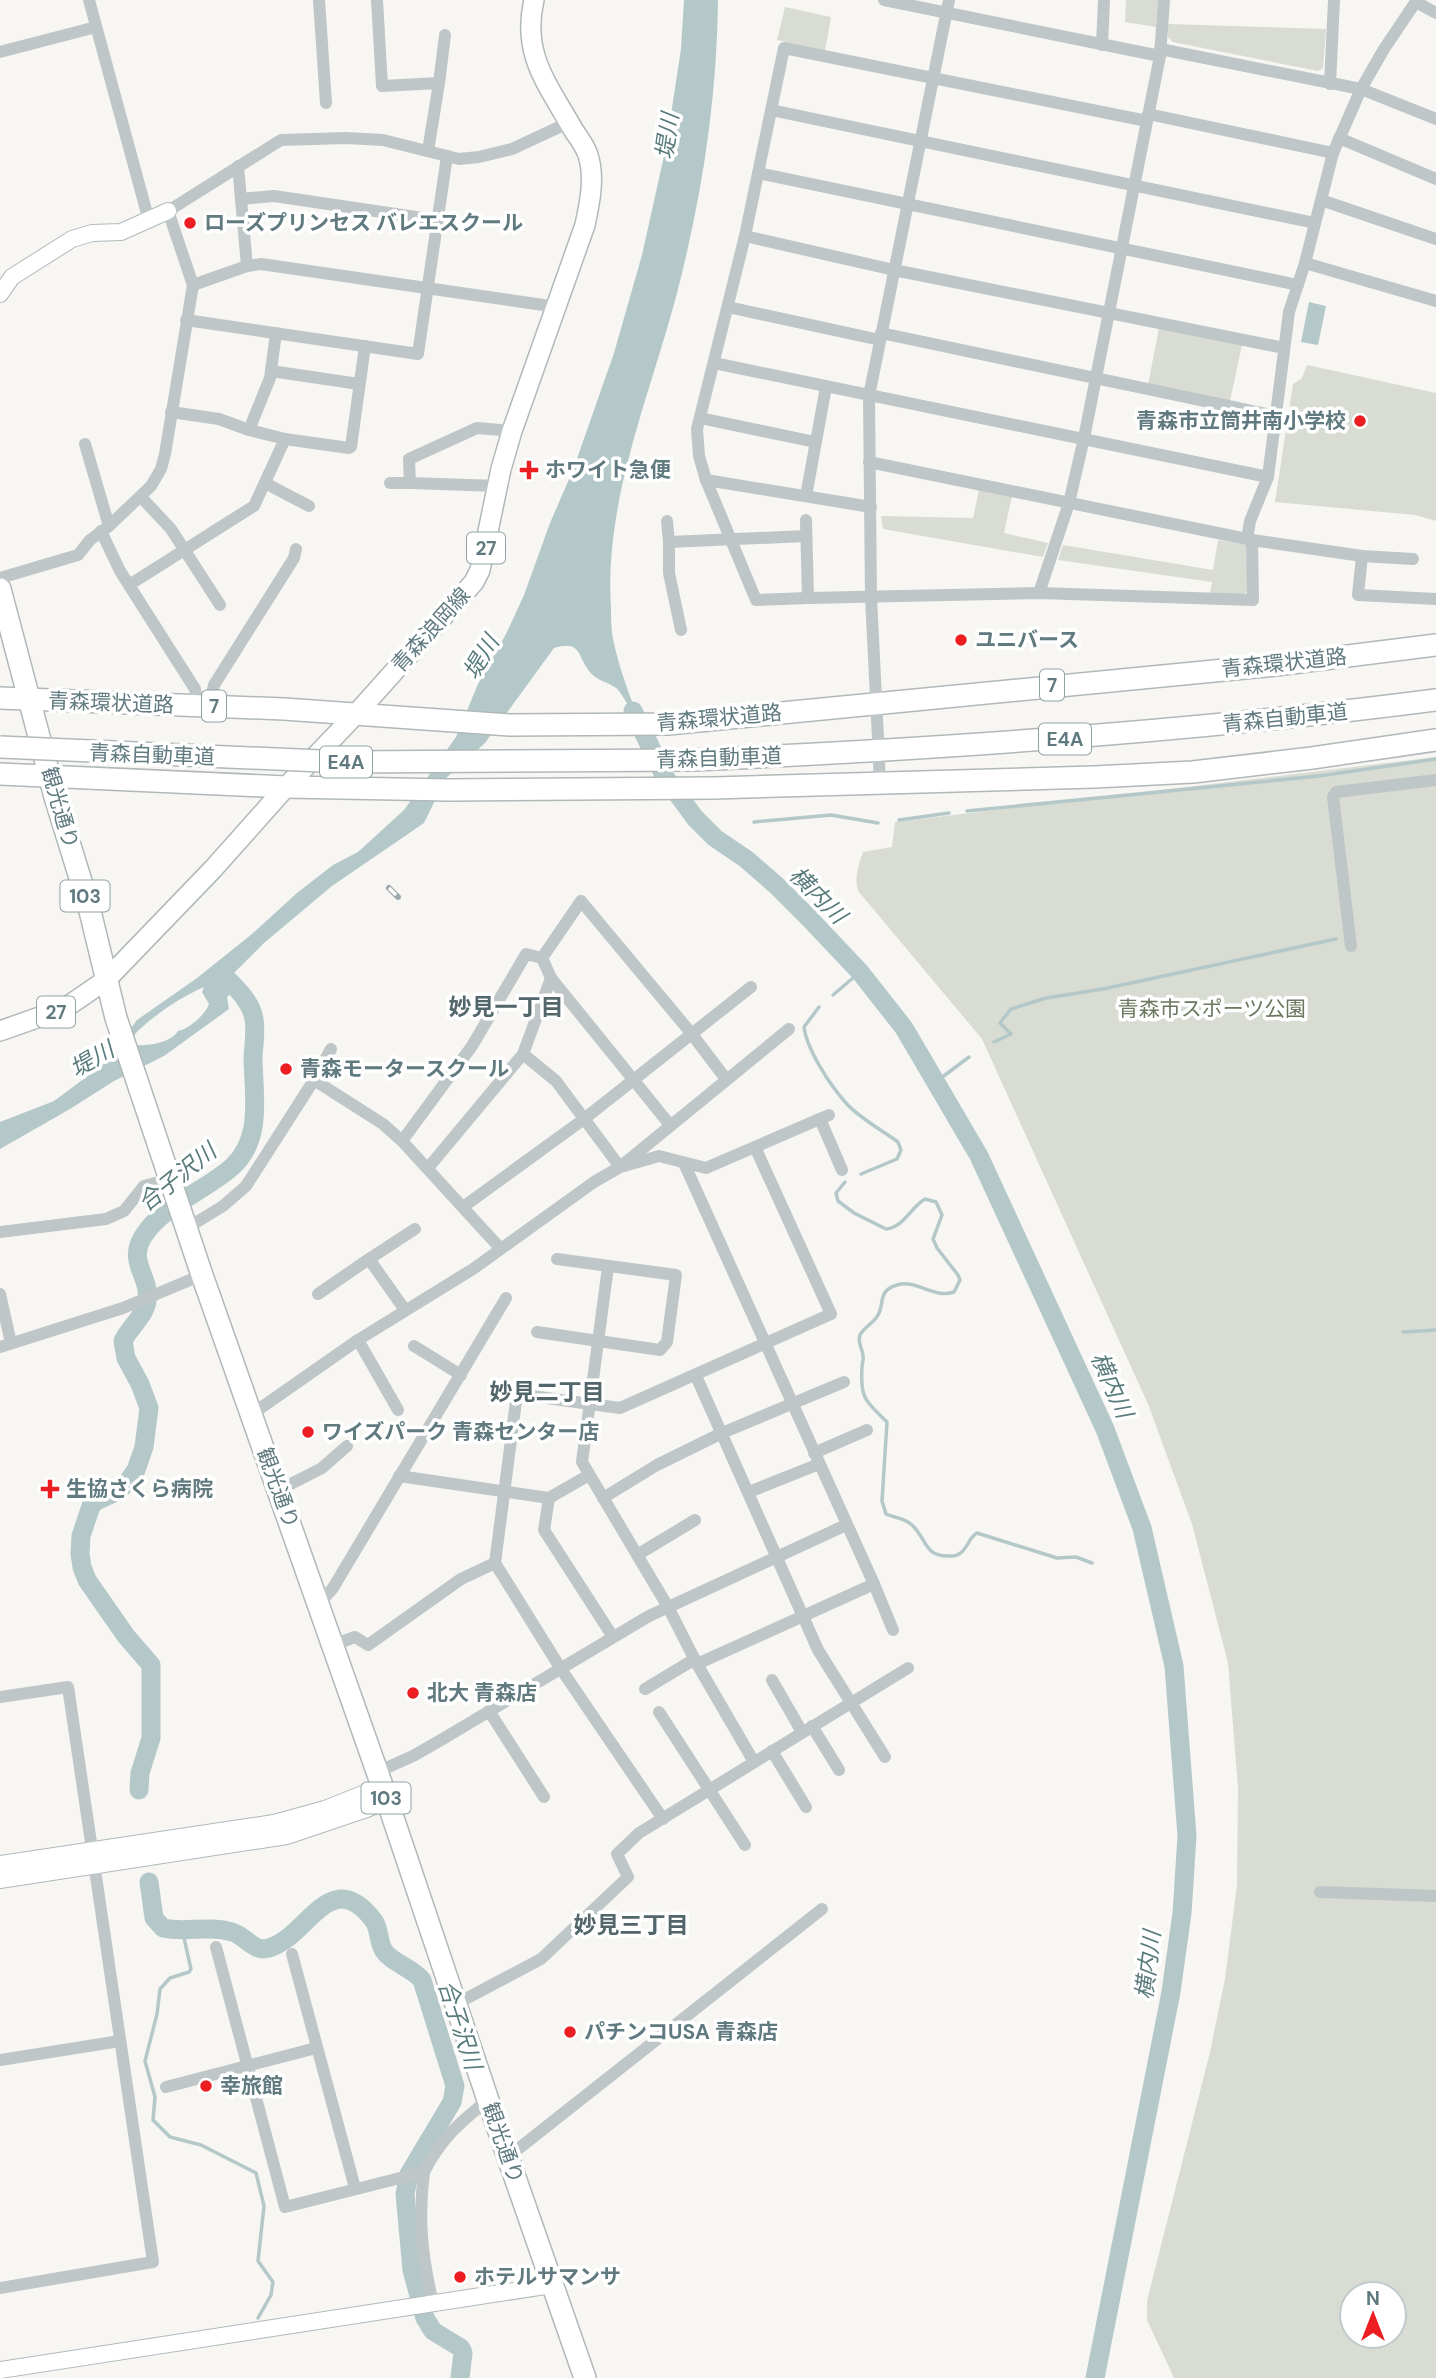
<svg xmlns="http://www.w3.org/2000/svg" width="1436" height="2378" font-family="'DM Sans','Noto Sans JP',sans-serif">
<rect width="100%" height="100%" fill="#f7f6f3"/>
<g fill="#d8dcd2" fill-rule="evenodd">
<path d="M1126 0H1158L1156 27 1125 22Z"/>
<path d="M785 7 831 17 825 51 777 40Z"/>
<path d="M1168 24 1326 29 1323 68 1318 71 1173 42 1168 37Z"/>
<path d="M1159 328 1242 345 1230 401 1148 385Z"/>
<path d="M1307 365 1436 393V521L1415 515 1275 502 1293 384 1302 378Z"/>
<path d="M979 490 1012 496 1004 533 1048 543 1043 557 883 529 881 516 973 518Z"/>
<path d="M1218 540 1246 545 1248 591 1244 595 1210 593 1212 582 1058 560 1063 545 1213 570Z"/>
<path d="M1436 757V2378H1174L1147 2320V2301L1210 2052 1225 1979 1237 1885 1238 1788 1228 1663 1192 1524 1148 1404 982 1039 859 892C853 880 859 864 863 852L892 847 895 822ZM1352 2294H1394V2336H1352Z"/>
</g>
<g fill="#b5c8c9" fill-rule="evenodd">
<path d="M684 0H718C717 100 702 196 677 293 650 396 604 500 611 608 611 618 611 629 613 639 620 673 634 707 647 740 641 730 623 693 616 688 608 682 595 680 589 671 577 655 581 640 554 648L485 743 446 778 424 823 332 886 264 943 232 975 237 987 227 997 229 1009 164 1056 114 1081 70 1109 0 1149V1122L54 1101 89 1075 106 1062 137 1020 197 978 252 934 297 893 333 865 358 852 404 810 456 737 478 684 506 634 524 595 550 523 573 470 614 353 642 255 666 147 681 49ZM204 987 202 992 209 1004C205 1015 189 1029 178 1031 170 1043 149 1046 135 1045V1034C154 1015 179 998 204 987Z"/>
<path d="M1309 302 1326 306 1318 345 1301 342Z"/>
</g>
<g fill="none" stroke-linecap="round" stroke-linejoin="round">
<g stroke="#b5c8c9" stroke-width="3.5">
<path d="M967 811 1319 776 1436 759"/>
<path d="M899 820 949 813"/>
<path d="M754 822 831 815 878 823"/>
<path d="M700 823H710"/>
<path d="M833 995 860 972"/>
<path d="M819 1007 804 1027C807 1050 830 1085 846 1103 859 1118 882 1130 898 1142L901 1150 897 1159 861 1174"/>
<path d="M994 1042 1011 1034 1000 1023 1011 1009 1046 998 1103 989 1336 939"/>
<path d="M937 1081 969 1057"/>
<path d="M845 1182 836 1193 838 1201 854 1213 886 1229C904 1227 910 1208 925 1199L936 1202 942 1215 933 1239 937 1248 958 1275 960 1280 954 1292C933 1299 917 1279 897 1285 877 1291 885 1303 878 1315 874 1323 864 1327 860 1335 857 1344 863 1349 863 1356 864 1360 862 1363 862 1367 860 1400 866 1401 887 1422L882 1501 886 1514C895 1518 905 1518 912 1525 927 1539 924 1556 948 1556 954 1556 954 1557 959 1554 968 1549 968 1538 977 1533L1057 1558 1076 1557 1092 1563"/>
<path d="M1403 1332 1436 1330"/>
<path d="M182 1929 191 1969 189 1972 170 1978 160 1989 157 2014 145 2061 155 2097 153 2120 170 2137 201 2145 256 2173 264 2206 258 2261 273 2282 271 2295 258 2318"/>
</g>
<g stroke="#b5c8c9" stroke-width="19">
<path d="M633 711 665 777 695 818 715 838 746 859 777 886 808 917 860 972 904 1028 979 1156 1105 1429 1142 1528 1174 1666 1187 1836 1182 1913 1171 1992 1095 2378"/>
<path d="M139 1790 140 1773 151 1738V1665L126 1636 87 1580 82 1567 80 1554 81 1536 91 1506 96 1501 118 1491 127 1483 136 1470 144 1447 149 1408 140 1384 126 1358 123 1341C129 1328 145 1316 147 1301 151 1276 126 1262 144 1235 163 1206 206 1190 232 1167 264 1138 253 1093 253 1056 254 1044 256 1030 254 1019 251 1000 233 985 220 972"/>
<path d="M149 1882 154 1918 163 1928C185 1933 209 1925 232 1932 246 1936 254 1953 269 1948 308 1937 330 1863 374 1921 380 1930 378 1942 384 1951 391 1962 412 1968 422 1980L455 2086 452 2102 409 2174 405 2194 412 2270 425 2318 433 2331 461 2348 463 2353 460 2378"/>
</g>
<g stroke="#afb9bb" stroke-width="18">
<g id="secondary">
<path d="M0 294 12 277 72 239 92 233 121 232 168 211"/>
<path d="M0 1864 274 1823 325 1809 370 1791 385 1794 374 1806 367 1809 287 1836 0 1880"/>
<path d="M0 2370 552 2285"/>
</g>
</g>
<g stroke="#b0b9ba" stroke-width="22">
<path id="primary" d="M0 1031 65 1008 106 980 213 869 286 787 357 713 474 582 480 570 501 469 512 431 585 225C590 202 595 177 588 155 585 146 579 138 574 131 549 86 521 55 534 0"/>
</g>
<g stroke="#b0b8b9" stroke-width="24">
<g id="highway">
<path d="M0 589 55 797 89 907 116 1018 202 1275 385 1794 488 2100 585 2378"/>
<path d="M0 698 284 709 510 725 668 724 1276 665 1436 645"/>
<path d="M692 760C941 749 1189 732 1436 700"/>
<path d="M0 774 286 787 450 790 714 788 1094 777 1193 772 1312 758 1436 740"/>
</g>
</g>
<g stroke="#bfc6c8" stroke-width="12">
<path d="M89 0 149 221"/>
<path d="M319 0 326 103"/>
<path d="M377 0 382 86 439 83 428 151"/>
<path d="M884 0 1160 56"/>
<path d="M1416 2 1436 13"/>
<path d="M1102 45 1104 0"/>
<path d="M1160 49 1361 89 1436 119"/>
<path d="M0 52 96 27"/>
<path d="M439 83 445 35"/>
<path d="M1330 84 1334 0"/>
<path d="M771 110 1315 223"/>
<path d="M1148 114 1333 153"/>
<path d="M1339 138 1436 179"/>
<path d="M238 166 247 266"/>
<path d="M758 173 1298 285"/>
<path d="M241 199 274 196 436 220"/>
<path d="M1321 200 1436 239"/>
<path d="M745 236 894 270 1284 348"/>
<path d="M1305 263 1436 301"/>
<path d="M193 285 247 266 261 264 557 307"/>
<path d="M728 307 880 340"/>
<path d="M186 320 418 354 447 156"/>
<path d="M881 333 1276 416"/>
<path d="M714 363 1268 477"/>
<path d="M271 371 359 384"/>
<path d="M171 412 219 419 249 430 285 439 349 448 351 447 365 346"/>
<path d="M700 418 815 442"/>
<path d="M249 430 270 378 276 333"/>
<path d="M85 444 109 526"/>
<path d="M869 462 1252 540 1362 556 1413 559"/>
<path d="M706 480 756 600 808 598"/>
<path d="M265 483 309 506"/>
<path d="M390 483H410"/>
<path d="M498 486 410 483 409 459 477 428 512 431"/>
<path d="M806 496 826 387"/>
<path d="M141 497 171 529 220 605"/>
<path d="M871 507 706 480 699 456 697 429 745 236 784 48 1147 121"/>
<path d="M806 520 808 598 1039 593 1253 600 1252 540"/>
<path d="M667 521 669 542"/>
<path d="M101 531 120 571 195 689 198 706"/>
<path d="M1247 539 1250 521 1268 477 1289 312 1305 263 1333 153 1361 89 1384 49 1417 0"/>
<path d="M1362 556 1358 595 1436 599"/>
<path d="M0 578 78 555 90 540 109 526 151 486 161 469 165 454 193 285 168 211 281 140 346 138 383 140 459 159 479 157 512 149 570 122"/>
<path d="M129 585 254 506 285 439"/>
<path d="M1039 593 1069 503 1084 438 1160 56 1164 0"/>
<path d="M681 630 669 573V542L806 536"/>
<path d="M209 706 214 685 294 558 296 549"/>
<path d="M878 739 871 597 869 396 949 0"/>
<path d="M879 762 880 784"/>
<path d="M1351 946 1333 797 1336 792 1436 780"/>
<path d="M551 978 670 1125"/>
<path d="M523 1054 556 1081 620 1167"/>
<path d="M314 1080 383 1124 402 1141 500 1248"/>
<path d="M820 1119 842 1170"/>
<path d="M402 1141 472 1046 526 954 542 958"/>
<path d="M684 1163 874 1584 893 1630"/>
<path d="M624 1166 659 1156 706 1168 829 1115"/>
<path d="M428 1168 523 1054 551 978 542 958 581 901 691 1033 726 1079"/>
<path d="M463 1207 584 1119 751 987"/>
<path d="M187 1228 223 1206 246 1186 314 1080 331 1049"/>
<path d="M0 1232 106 1219 124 1211 144 1186 170 1179"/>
<path d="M369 1259 415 1229"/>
<path d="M608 1267 582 1462 668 1607 697 1664 754 1762"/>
<path d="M0 1294 11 1343"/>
<path d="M318 1294 369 1259 405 1310"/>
<path d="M537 1332 660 1350 667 1342 676 1275 557 1259"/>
<path d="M358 1340 398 1410"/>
<path d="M414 1346 461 1375"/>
<path d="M0 1347 123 1308 202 1275"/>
<path d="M696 1376 818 1650 885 1757"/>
<path d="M252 1414 358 1340 473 1269 594 1182 620 1167 789 1029"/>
<path d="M814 1453 867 1430"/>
<path d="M399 1476 549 1498 589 1475"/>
<path d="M279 1490 322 1468 347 1446"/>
<path d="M749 1492 819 1464"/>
<path d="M549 1498 544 1530 613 1637"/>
<path d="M603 1498 657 1465 722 1433 844 1382"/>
<path d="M637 1555 695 1520"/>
<path d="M319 1604 333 1588 506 1298"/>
<path d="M333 1645 355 1637 368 1645 461 1579 495 1563"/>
<path d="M697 1664 874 1584"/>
<path d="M772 1680 802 1732"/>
<path d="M645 1689 695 1659"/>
<path d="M0 1697 68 1687 153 2262 0 2288"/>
<path d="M489 1711 544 1797"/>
<path d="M659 1712 745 1845"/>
<path d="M812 1726 839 1770"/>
<path d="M772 1751 806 1807"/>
<path d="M377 1772 413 1756 441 1740 649 1616 846 1525"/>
<path d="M663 1819 561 1669 495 1563 517 1394 620 1408 831 1314 755 1147"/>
<path d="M1320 1892 1436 1896"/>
<path d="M216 1947 285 2207 424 2172C441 2139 459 2123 488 2100"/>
<path d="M292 1954 355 2188"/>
<path d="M456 2004 541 1959 628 1877 617 1854 639 1833 908 1668"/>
<path d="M0 2060 120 2041"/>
<path d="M166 2087 316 2048"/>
<path d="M508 2157 822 1909"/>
<path d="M424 2172C418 2219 422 2257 433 2303"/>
</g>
<use href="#secondary" stroke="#fff" stroke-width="16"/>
<use href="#primary" stroke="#fff" stroke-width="19"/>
<use href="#highway" stroke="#fff" stroke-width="21"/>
<g stroke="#9ca8ab" stroke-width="6">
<path id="rail" d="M389 888 398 897"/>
</g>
<use href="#rail" stroke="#fff" stroke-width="3.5" stroke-dasharray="10" stroke-linecap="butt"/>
<g stroke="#b0b8b9" stroke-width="24" stroke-linecap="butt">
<path id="highway-bridge" d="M0 747 344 762 692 760"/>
</g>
<use href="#highway-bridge" stroke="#fff" stroke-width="21"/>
</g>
<g fill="#ec1e22" stroke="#fff" stroke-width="2.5">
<circle cx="190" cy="223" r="7"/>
<circle cx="1360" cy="421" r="7"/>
<path d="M525.5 459.5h7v7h7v7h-7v7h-7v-7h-7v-7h7z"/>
<circle cx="961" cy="640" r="7"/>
<circle cx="286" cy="1069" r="7"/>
<circle cx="308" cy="1432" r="7"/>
<path d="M46.5 1478.5h7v7h7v7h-7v7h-7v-7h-7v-7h7z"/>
<circle cx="413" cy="1693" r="7"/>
<circle cx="570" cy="2032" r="7"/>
<circle cx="206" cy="2086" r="7"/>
<circle cx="460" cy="2277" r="7"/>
</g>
<g text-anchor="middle" stroke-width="7" stroke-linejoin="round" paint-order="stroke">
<g fill="#fff" stroke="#90a2a6" stroke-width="2">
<rect x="467" y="532.5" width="38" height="31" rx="5"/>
<rect x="1040" y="669.5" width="24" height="31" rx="5"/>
<rect x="202" y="690.5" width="24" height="31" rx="5"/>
<rect x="1039" y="723.5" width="52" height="31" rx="5"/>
<rect x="320" y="746.5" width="52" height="31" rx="5"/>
<rect x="60.5" y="880.5" width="49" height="31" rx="5"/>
<rect x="37" y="996.5" width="38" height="31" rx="5"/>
<rect x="361.5" y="1782.5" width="49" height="31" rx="5"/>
</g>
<g font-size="19" font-weight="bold" fill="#607a80">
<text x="486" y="555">27</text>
<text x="1052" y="692">7</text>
<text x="214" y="713">7</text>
<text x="1065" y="746">E4A</text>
<text x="346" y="769">E4A</text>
<text x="85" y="903">103</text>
<text x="56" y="1019">27</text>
<text x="386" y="1805">103</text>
</g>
<g font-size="21" font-weight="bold" fill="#607a80" stroke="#fff" text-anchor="start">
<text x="204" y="230">ローズプリンセス バレエスクール</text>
<text x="1346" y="428" text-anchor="end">青森市立筒井南小学校</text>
<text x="545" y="477">ホワイト急便</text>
<text x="975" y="647">ユニバース</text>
<text x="300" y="1076">青森モータースクール</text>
<text x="322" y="1439">ワイズパーク 青森センター店</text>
<text x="66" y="1496">生協さくら病院</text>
<text x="427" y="1700">北大 青森店</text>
<text x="584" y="2039">パチンコUSA 青森店</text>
<text x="220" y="2093">幸旅館</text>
<text x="474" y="2284">ホテルサマンサ</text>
</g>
<g font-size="21" fill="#607a80" stroke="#fff">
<text transform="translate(431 630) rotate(-48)" y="7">青森浪岡線</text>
<text transform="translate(1284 663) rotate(-6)" y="7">青森環状道路</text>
<text transform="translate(111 703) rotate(2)" y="7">青森環状道路</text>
<text transform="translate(719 718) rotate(-5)" y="7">青森環状道路</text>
<text transform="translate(1285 718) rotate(-6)" y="7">青森自動車道</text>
<text transform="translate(152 755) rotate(2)" y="7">青森自動車道</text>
<text transform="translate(719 758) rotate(-2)" y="7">青森自動車道</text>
<text transform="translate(60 808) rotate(74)" y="7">観光通り</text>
<text transform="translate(278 1488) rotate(70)" y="7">観光通り</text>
<text transform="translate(503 2143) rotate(71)" y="7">観光通り</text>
</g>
<g font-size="21" fill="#6a785f" stroke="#fff">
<text x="1212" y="1016">青森市スポーツ公園</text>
</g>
<g font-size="23" font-style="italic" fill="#5a7b7c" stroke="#fff">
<text transform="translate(667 136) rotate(-82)" y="8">堤川</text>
<text transform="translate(481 657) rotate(-59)" y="8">堤川</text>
<text transform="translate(818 895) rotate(45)" y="8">横内川</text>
<text transform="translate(92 1059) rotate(-30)" y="8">堤川</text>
<text transform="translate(177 1177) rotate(-39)" y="8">合子沢川</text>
<text transform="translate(1112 1385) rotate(66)" y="8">横内川</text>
<text transform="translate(1148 1965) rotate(-83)" y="8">横内川</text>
<text transform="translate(460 2025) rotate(72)" y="8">合子沢川</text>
</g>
<g font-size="23" font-weight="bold" fill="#52666b" stroke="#fff">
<text x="506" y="1015">妙見一丁目</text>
<text x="547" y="1400">妙見二丁目</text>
<text x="631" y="1933">妙見三丁目</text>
</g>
</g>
<g transform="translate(1373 2315)"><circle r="33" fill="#ffffff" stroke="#bfcacc" stroke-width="2"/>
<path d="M0-5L12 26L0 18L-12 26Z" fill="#ec1e22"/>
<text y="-10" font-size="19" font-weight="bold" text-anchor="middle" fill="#607a80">N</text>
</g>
</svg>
